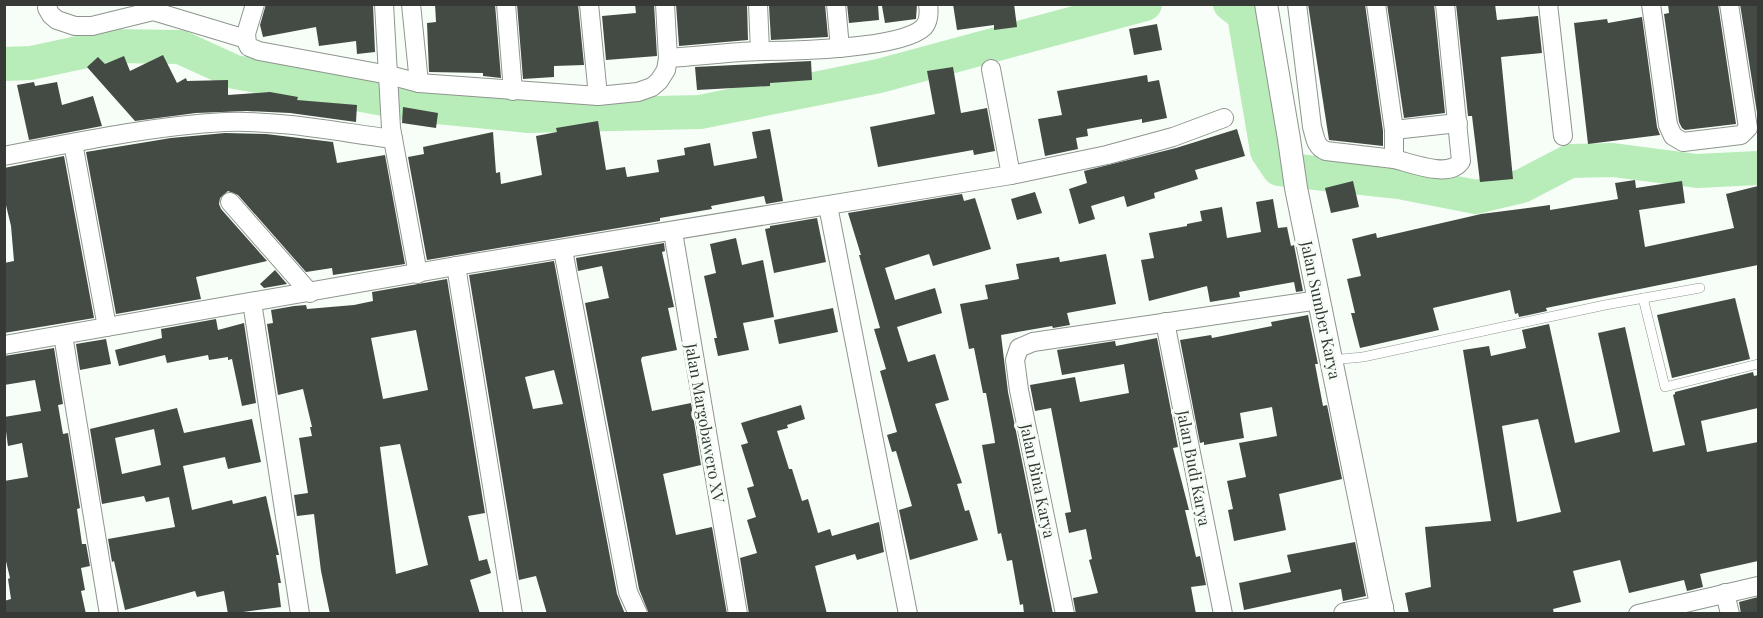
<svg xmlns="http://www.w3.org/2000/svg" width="1763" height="618" font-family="'Playfair Display',serif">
<rect width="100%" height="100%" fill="#f7fef7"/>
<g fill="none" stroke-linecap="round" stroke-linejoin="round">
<g stroke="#b8edb9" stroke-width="34">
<path d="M1230 4 1244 15 1267 151 1279 169 1399 182 1476 197 1522 186 1570 161 1613 160 1697 171 1758 168"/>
<path d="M4 64 31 63 110 46 180 47 235 72 417 105 528 116 700 112 879 76 1145 4"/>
</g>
</g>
<g fill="#444a44" fill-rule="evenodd">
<path d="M266 4H373L375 52 357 54 356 41 319 46 316 27 263 37 260 25Z"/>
<path d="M435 4H495L501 78 483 76V73L429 72 427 23 436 22Z"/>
<path d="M517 4H578L584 65 554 66V77L523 79Z"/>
<path d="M635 4H654L657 56 606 60 602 16 636 13Z"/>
<path d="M676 4H747L748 40 679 46Z"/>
<path d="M792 4H825L828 37 771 40 769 6Z"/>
<path d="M847 4H878L879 20 849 23Z"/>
<path d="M894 4H917L916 19 885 23 882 6Z"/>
<path d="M953 4H1014L1017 27 994 30V25L957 30Z"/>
<path d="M1308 4H1365L1383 131V146L1329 140Z"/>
<path d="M1387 4H1434L1445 113 1404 118Z"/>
<path d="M1456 4H1495L1497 20 1538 16 1542 53 1501 57 1513 179 1480 182 1472 116H1468Z"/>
<path d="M1668 4H1718L1736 124 1685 130 1682 128 1679 122 1664 14 1669 13Z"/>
<path d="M1740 4H1758V119Z"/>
<path d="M1642 17 1657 127 1660 135 1588 144 1574 23 1607 19 1608 23Z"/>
<path d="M1157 24 1162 50 1134 55 1129 29Z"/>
<path d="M163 55 177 83 186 78 187 81 228 80V95L270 92 298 97 297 100 357 105 356 122 290 113 247 111 196 113 135 121 87 67 98 57 105 64 124 56 130 71Z"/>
<path d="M811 61 812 80 770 83V86L697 90 695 67Z"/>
<path d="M953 67 961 113 987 108 995 151 974 155 973 150 878 167 870 127 935 114 927 71Z"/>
<path d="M1147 75 1148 82 1159 80 1167 118 1142 123V119L1087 129 1088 136 1076 138 1078 149 1045 156 1038 119 1062 115 1057 91Z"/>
<path d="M34 82 35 86 57 82 62 105 93 96 102 126 29 140 17 85Z"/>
<path d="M403 107 438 113 436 128 402 123Z"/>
<path d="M598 121 606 170 625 167 627 177 659 172 657 160 685 155 684 148 710 143 714 166 757 158 752 132 770 129 783 201 766 204 764 196 711 206 712 209 660 218V221L427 260 408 157 424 154 423 147 493 132 496 173 500 172 501 184 542 175 536 136 557 132 556 128Z"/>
<path d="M1237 129 1245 156 1195 170 1198 179 1154 193 1155 198 1127 207 1124 196 1091 206 1095 219 1079 224 1069 189 1087 183 1084 171 1176 148Z"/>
<path d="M225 133 266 134 333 142 337 163 385 155 405 264 333 275 332 268 306 272 238 195 228 191 220 198 219 204 221 209 267 261 196 277 201 299 116 314 86 152 171 138Z"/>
<path d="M64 156 94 318 4 333V263L14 261 11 226 4 197V168Z"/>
<path d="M1635 180 1636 188 1682 181 1685 203 1639 210 1645 247 1734 228 1726 194 1758 186V265L1546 308 1547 311 1519 317 1518 313 1515 314 1510 290 1433 308 1439 330 1360 348 1351 313H1355L1347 279 1361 276 1352 239 1376 233 1377 238 1481 214 1550 205V210L1618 199 1615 183Z"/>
<path d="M1353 181 1359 207 1331 213 1325 188Z"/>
<path d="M1035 192 1042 213 1017 220 1011 199Z"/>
<path d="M962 194 964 201 975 198 991 249 933 266 929 254 885 268 895 300 935 288 942 313 897 327 908 362 935 354 949 400 935 404 962 483 957 484 965 511 969 510 978 540 910 560 899 510 912 506 896 451 892 452 887 435 897 432 880 371 886 369 874 329 880 328 859 255H861L848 213Z"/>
<path d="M1273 199 1278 228 1287 227 1291 246 1294 245 1303 291 1296 292 1294 282 1239 292 1240 297 1210 302 1207 286 1149 301 1141 260 1154 258 1149 233 1187 226V224L1202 221 1200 211 1222 207 1227 238 1261 232 1256 202Z"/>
<path d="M817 218 826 262 774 273 765 229 770 228V226Z"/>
<path d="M736 238 742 265 763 260 774 317 743 323 749 350 718 356 714 338H717L704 276 716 273 710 244Z"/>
<path d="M664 243 665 251 662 252 674 307 668 308 677 350 642 357 641 360 652 411 691 403 701 465 663 474 676 535 712 527 727 614H649L639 589 585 303 609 298 602 266 578 271 576 258Z"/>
<path d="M1106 254 1116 304 1067 313 1070 325 1053 328 1052 326 1001 335 1008 392 1053 614H1024L1023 604 1020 605 1012 560 1007 561 1001 533 998 534 982 445 995 443 994 436 986 393H983L974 348 969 349 960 304 988 299 985 285 1019 279 1016 264 1059 257 1060 262Z"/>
<path d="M554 261 617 594 625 614H547L536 576 519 580 469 275ZM554 370 563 404 533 409 525 377Z"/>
<path d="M275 270 287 284 264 288 260 284Z"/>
<path d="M447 279 485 513 468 516 479 561 487 559 491 573 470 580 480 614H330L321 571 314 514 297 516 294 495 308 493 299 438 312 436 310 427H312L303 389 278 395 267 324 273 323 271 310 294 306 306 305 307 309 354 305 373 301 372 292ZM416 330 428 390 383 399 371 338ZM400 444 428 565 396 574 380 447Z"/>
<path d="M1735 298 1750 359 1672 378 1657 315Z"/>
<path d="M833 308 838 332 779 344 774 320Z"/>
<path d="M1308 315 1318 364H1315L1323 406 1327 405 1342 479 1279 494 1286 530 1234 541 1228 510 1233 509 1227 481 1246 477 1239 443 1277 436 1272 407 1240 413 1244 438 1204 445V442L1200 443 1180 340 1211 335 1212 338 1272 326 1271 322Z"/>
<path d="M216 319 218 330 244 323 256 403 242 406 232 359 228 360V357L209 360 208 355 167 363 165 355 119 366 115 350 162 338 161 329Z"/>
<path d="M1549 324 1575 443 1620 432 1598 333 1625 327 1653 452 1685 445 1673 395 1675 394V392L1753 372 1754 376 1758 375V408L1701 421 1707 452 1758 442V561L1700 574 1703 587 1687 591 1684 580 1629 593 1620 560 1573 571 1581 602 1553 609 1554 614H1409L1405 593 1431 587 1425 527 1491 521 1463 350 1489 346 1491 356 1526 348 1522 330ZM1538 419 1561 512 1517 522 1502 426Z"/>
<path d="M1157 338 1178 447 1173 448 1189 510H1185L1196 557 1200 556 1206 585 1191 587 1196 614H1076L1073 598 1098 593 1089 560 1092 559 1086 529 1069 533 1065 513 1071 512 1051 408 1035 411 1030 385 1075 377 1080 402 1129 393 1124 364 1062 375 1057 350 1115 341 1116 346Z"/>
<path d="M106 339 111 364 80 370 76 344Z"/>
<path d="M54 348 63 404 58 405 63 434 68 433 80 508 77 509 82 544H86L90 566 81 568 85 590 81 591 86 614H4V601L11 599 8 579 10 578 4 553V481L28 477 22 443 8 446 4 417 41 411 35 380 4 385V356Z"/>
<path d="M801 405 805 419 787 425 788 428 777 431 789 469H792L802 501 808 499 818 533 830 529 832 536 879 522 884 552 857 560 855 554 815 566 827 614H749L740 558 757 553 747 520 756 517 747 488 754 486 741 445 748 443 741 423Z"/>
<path d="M177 408 184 433 252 419 261 462 228 469 225 457 183 466 192 510 232 500 233 504 266 496 279 555H276L281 583H278L281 607 228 614 224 591 197 597 195 591 125 610 114 561 112 562 108 539 175 527 169 497 146 502 144 496 102 504 90 429ZM154 429 161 465 122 474 115 438Z"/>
<path d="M1355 542 1366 596 1343 601 1341 589 1244 610 1239 583 1291 572 1287 555Z"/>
<path d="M1758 597V614H1741L1739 602Z"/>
</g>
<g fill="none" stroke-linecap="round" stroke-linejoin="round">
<g stroke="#8e958e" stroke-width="10">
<g id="service">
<path d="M1643 298 1665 387 1758 364"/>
<path d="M1331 360 1363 357 1605 305 1700 288"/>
</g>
</g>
<g stroke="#8e958e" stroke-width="20">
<g id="minor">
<path d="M48 4 47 8 51 15 57 20 75 26H92L153 11 246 39"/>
<path d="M255 4 246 34 247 43 249 47 259 51 389 75 419 83 598 96 638 92 652 87 659 81 666 70 668 58 665 4"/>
<path d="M384 4 391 128 418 274"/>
<path d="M411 4 419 83"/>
<path d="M506 4 513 91"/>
<path d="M589 4 598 96"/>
<path d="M758 4 760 51"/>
<path d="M836 4 840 48"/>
<path d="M1297 4 1312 127C1315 136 1315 147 1326 151L1394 159V130L1376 4"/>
<path d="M1548 4 1563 136"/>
<path d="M1651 4 1668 125 1673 136 1683 142 1741 135 1748 128 1729 4"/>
<path d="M668 58C699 56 730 52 761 51 793 51 902 49 924 27 929 21 929 11 928 4"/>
<path d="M991 69 1011 175"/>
<path d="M1394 130 1458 123"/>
<path d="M73 143 107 327"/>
<path d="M4 156C77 142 151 126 225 122 281 120 338 132 393 139"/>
<path d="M1394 159C1411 163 1450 179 1461 161L1445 4"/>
<path d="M230 202 310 293"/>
<path d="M828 206 908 614"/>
<path d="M673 232 738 614"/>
<path d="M563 250 628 592 638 614"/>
<path d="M456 266 513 614"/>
<path d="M252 302 300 614"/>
<path d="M1165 322 1223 614"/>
<path d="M63 335 109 614"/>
<path d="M4 345 456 266 1011 175 1107 155 1173 137 1224 118"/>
<path d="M1725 593 1730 614"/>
<path d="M1065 614 1019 390 1015 360 1019 348 1033 342 1319 300"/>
<path d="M1638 614 1758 586"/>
</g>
</g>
<g stroke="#8e958e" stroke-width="24">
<g id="tertiary">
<path d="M1266 4 1289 139 1296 188 1383 614"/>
<path d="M1345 614 1382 607"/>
</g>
</g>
<use href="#service" stroke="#fff" stroke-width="9"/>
<use href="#minor" stroke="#fff" stroke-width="18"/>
<use href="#tertiary" stroke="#fff" stroke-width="22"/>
</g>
<g text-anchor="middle" stroke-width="6" stroke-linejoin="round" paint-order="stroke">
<g font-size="16" fill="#363936" stroke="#f7fef7">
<text transform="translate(1321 310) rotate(78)" y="6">Jalan Sumber Karya</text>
<text transform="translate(705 423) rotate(80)" y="6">Jalan Margobawero XV</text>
<text transform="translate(1194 468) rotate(79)" y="6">Jalan Budi Karya</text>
<text transform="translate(1038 481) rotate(78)" y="6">Jalan Bina Karya</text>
</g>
</g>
<rect width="1763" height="618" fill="none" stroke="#363936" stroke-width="12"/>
</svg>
